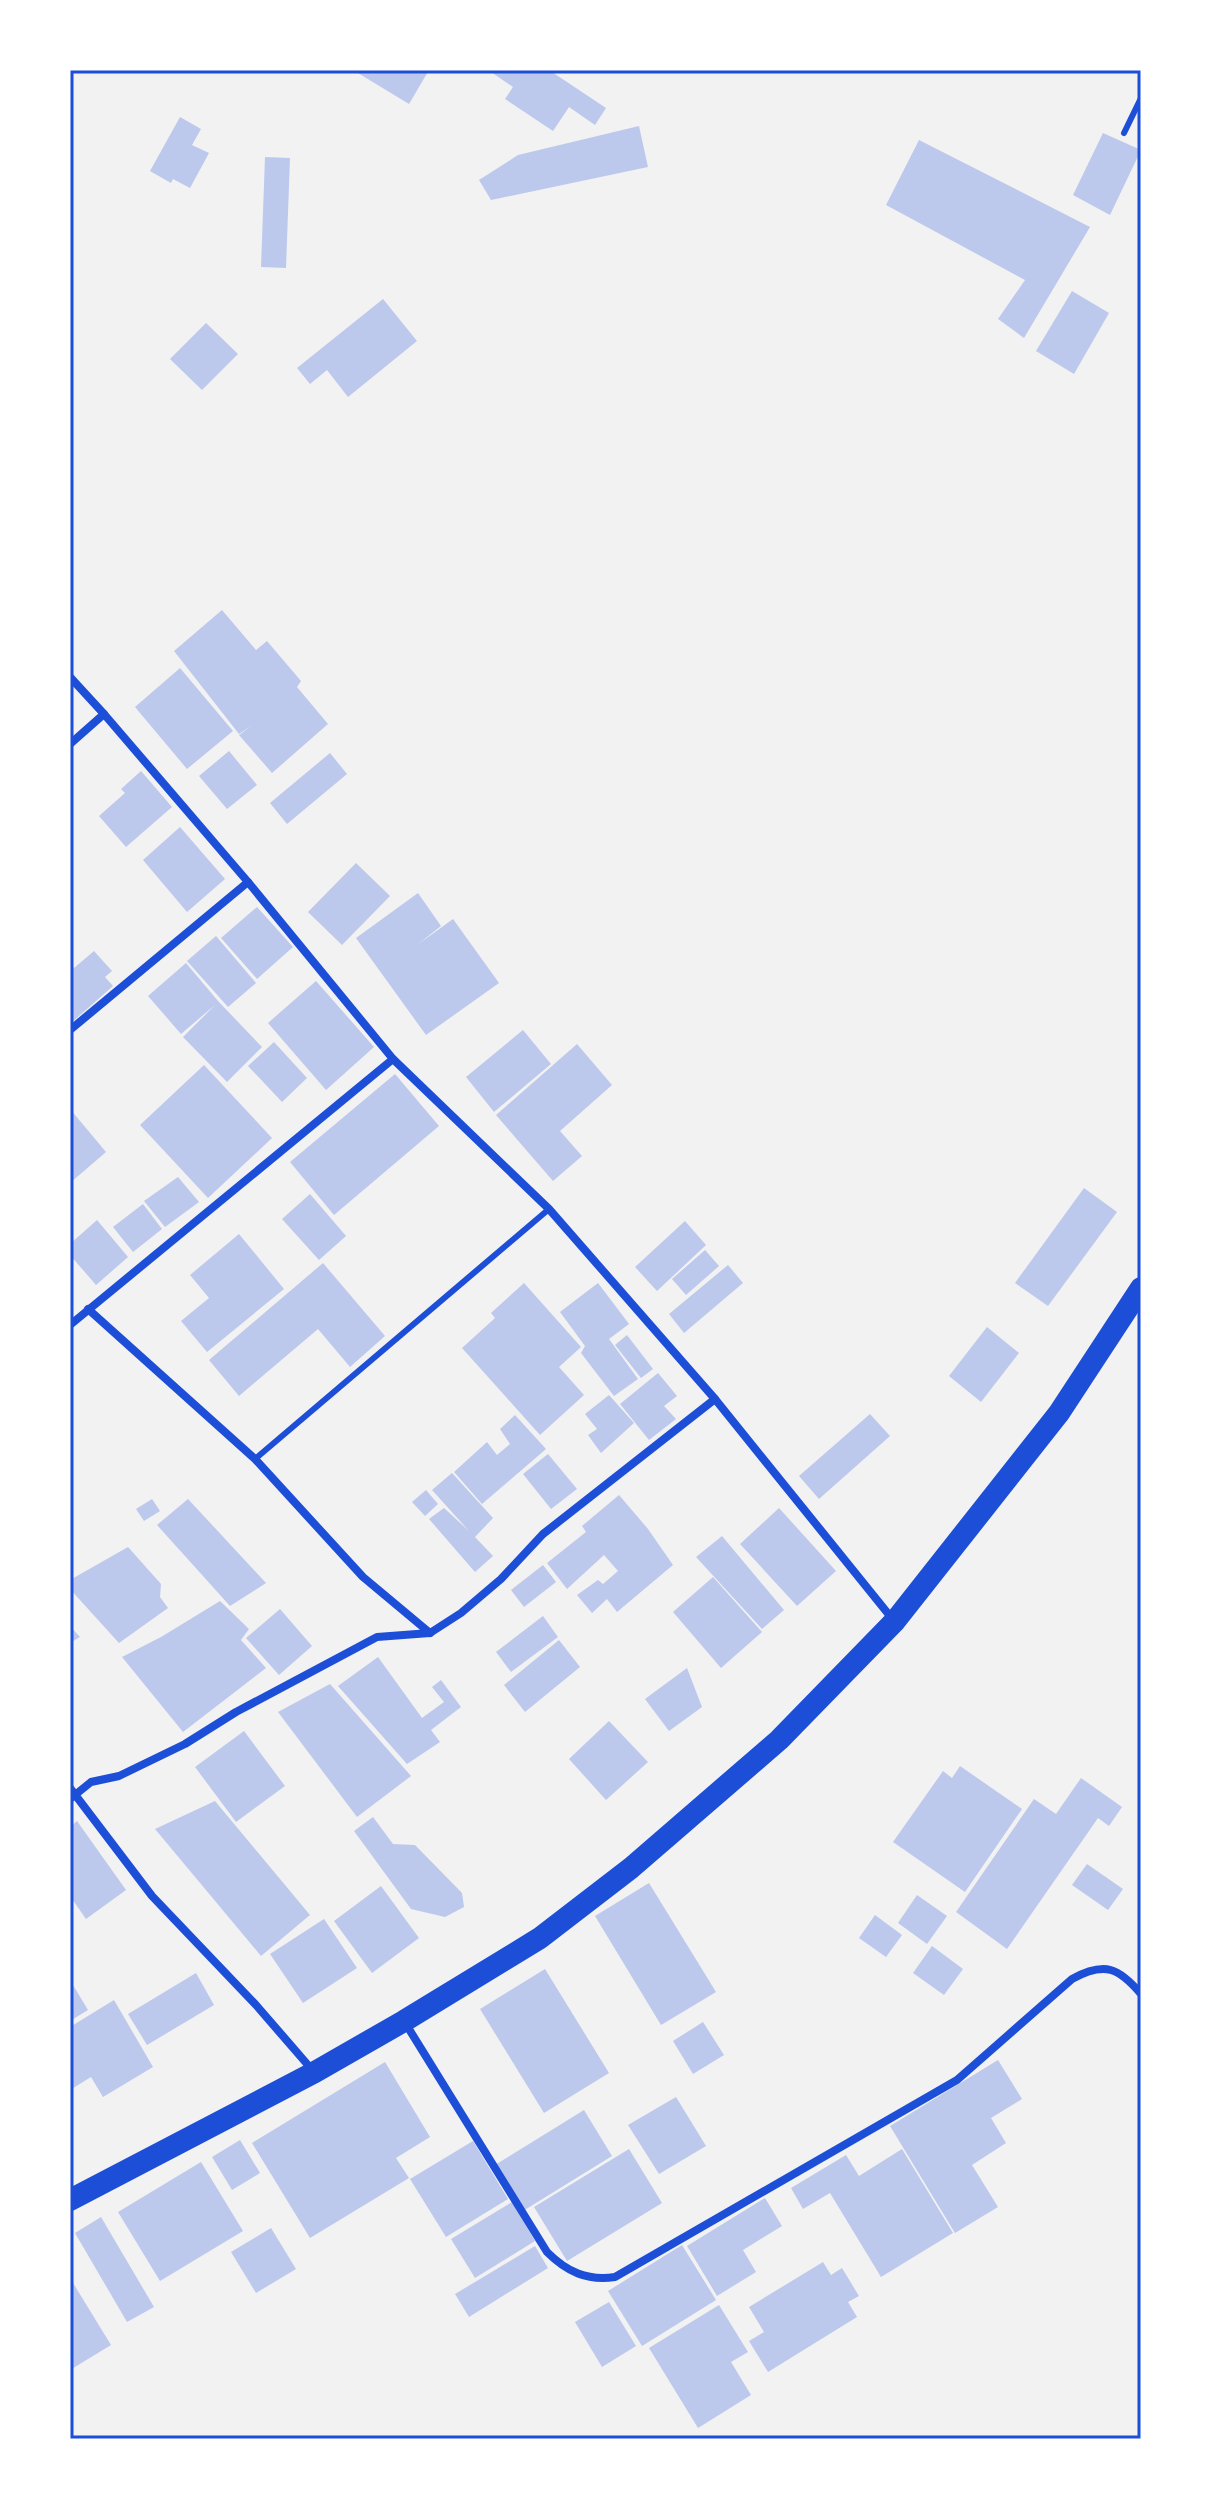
<svg xmlns="http://www.w3.org/2000/svg" width="1211" height="2509" font-family="Signika,sans-serif">
<rect width="100%" height="100%" fill="#f2f2f2"/>
<g fill="#bdc9ec">
<path d="M353 70H429L409 104Z"/>
<path d="M488 70H549L606 108 595 125 569 107 553 131 505 99 513 87Z"/>
<path d="M180 117 201 129 192 145 209 153 190 188 173 179 171 183 150 171Z"/>
<path d="M639 126 648 167 491 200 479 180 518 155Z"/>
<path d="M1103 133 1141 150 1110 215 1073 195Z"/>
<path d="M919 140 1090 227 1024 338 998 319 1025 280 886 205Z"/>
<path d="M265 157 290 158 286 268 261 267Z"/>
<path d="M1072 291 1109 313 1074 374 1036 351Z"/>
<path d="M383 299 417 341 348 397 327 370 310 384 297 368Z"/>
<path d="M206 323 238 354 202 390 170 359Z"/>
<path d="M222 610 256 650 267 641 301 681 297 687 328 724 272 773 239 735 251 726 239 734 174 651Z"/>
<path d="M180 668 233 731 187 769 135 707Z"/>
<path d="M229 751 257 785 227 809 199 776Z"/>
<path d="M330 753 347 774 287 824 270 803Z"/>
<path d="M141 771 172 807 126 847 99 816 125 793 121 789Z"/>
<path d="M180 827 225 879 187 912 143 860Z"/>
<path d="M356 863 390 896 342 945 308 912Z"/>
<path d="M418 893 441 926 417 945 453 919 499 983 426 1035 356 938Z"/>
<path d="M257 907 293 947 257 979 221 938Z"/>
<path d="M216 936 256 983 228 1007 187 961Z"/>
<path d="M94 951 112 971 105 977 113 986 70 1024V963L74 968Z"/>
<path d="M186 963 218 1001 262 1047 227 1082 183 1037 215 1005 181 1034 148 996Z"/>
<path d="M316 981 374 1047 326 1090 268 1023Z"/>
<path d="M523 1030 551 1064 494 1112 466 1077Z"/>
<path d="M274 1042 307 1078 282 1102 248 1066Z"/>
<path d="M577 1044 612 1085 560 1131 582 1156 553 1181 496 1115Z"/>
<path d="M204 1065 272 1138 208 1198 140 1125Z"/>
<path d="M395 1074 439 1126 334 1215 290 1162Z"/>
<path d="M70 1109 106 1152 70 1183Z"/>
<path d="M178 1177 199 1202 165 1227 144 1201Z"/>
<path d="M1084 1188 1117 1212 1048 1306 1015 1283Z"/>
<path d="M310 1194 346 1236 319 1260 282 1219Z"/>
<path d="M143 1204 162 1229 133 1252 113 1227Z"/>
<path d="M97 1220 128 1257 96 1285 70 1255V1244Z"/>
<path d="M685 1221 706 1245 657 1291 635 1267Z"/>
<path d="M239 1234 284 1289 207 1352 181 1321 209 1298 190 1275Z"/>
<path d="M705 1250 719 1266 686 1295 672 1279Z"/>
<path d="M323 1263 385 1336 350 1367 318 1329 239 1396 209 1360Z"/>
<path d="M728 1265 743 1283 684 1333 669 1314Z"/>
<path d="M524 1283 581 1347 559 1367 584 1395 540 1435 462 1348 495 1318 491 1313Z"/>
<path d="M598 1283 629 1324 609 1339 638 1379 614 1396 581 1353 585 1346 560 1312Z"/>
<path d="M987 1327 1019 1353 981 1402 949 1376Z"/>
<path d="M627 1335 653 1369 641 1378 615 1345Z"/>
<path d="M658 1373 677 1396 664 1406 676 1419 649 1440 620 1404Z"/>
<path d="M609 1395 634 1423 601 1453 588 1435 597 1429 585 1414Z"/>
<path d="M870 1414 890 1436 819 1499 799 1476Z"/>
<path d="M515 1415 546 1449 482 1504 454 1472 487 1442 497 1455 510 1444 500 1429Z"/>
<path d="M548 1454 577 1489 551 1509 523 1474Z"/>
<path d="M452 1473 493 1518 475 1537 493 1556 475 1572 429 1519 444 1508 469 1531 432 1490Z"/>
<path d="M426 1490 438 1504 425 1516 412 1502Z"/>
<path d="M619 1495 648 1529 673 1565 617 1612 607 1599 592 1613 577 1595 598 1580 603 1584 618 1571 604 1555 567 1589 547 1563 586 1532 582 1526Z"/>
<path d="M152 1499 160 1511 144 1521 136 1509Z"/>
<path d="M188 1499 266 1583 230 1606 157 1525Z"/>
<path d="M779 1508 836 1571 797 1606 740 1544Z"/>
<path d="M722 1536 784 1610 762 1629 696 1557Z"/>
<path d="M128 1547 161 1584 160 1597 168 1608 119 1643 70 1589V1580Z"/>
<path d="M543 1565 556 1582 524 1607 511 1590Z"/>
<path d="M713 1577 762 1632 721 1668 673 1612Z"/>
<path d="M220 1601 249 1629 241 1640 266 1668 183 1732 122 1657 161 1637Z"/>
<path d="M280 1609 312 1646 279 1675 246 1638Z"/>
<path d="M543 1616 558 1637 511 1672 496 1652Z"/>
<path d="M70 1626 80 1637 70 1643Z"/>
<path d="M559 1640 580 1667 525 1712 504 1685Z"/>
<path d="M378 1657 422 1718 444 1702 432 1687 441 1680 461 1707 431 1730 440 1742 407 1764 338 1686Z"/>
<path d="M687 1668 702 1707 669 1731 645 1699Z"/>
<path d="M330 1684 411 1776 357 1817 278 1712Z"/>
<path d="M609 1721 648 1762 606 1800 569 1759Z"/>
<path d="M244 1731 285 1786 236 1822 195 1767Z"/>
<path d="M960 1766 1022 1809 965 1892 893 1842 943 1771 952 1778Z"/>
<path d="M1081 1778 1122 1807 1109 1826 1098 1818 1007 1949 956 1912 1034 1799 1056 1814Z"/>
<path d="M215 1801 310 1915 261 1956 155 1829Z"/>
<path d="M373 1817 393 1844 415 1845 462 1893 464 1907 445 1917 411 1909 354 1831Z"/>
<path d="M77 1821 126 1890 86 1919 70 1896V1827Z"/>
<path d="M1087 1864 1123 1889 1108 1910 1072 1885Z"/>
<path d="M649 1883 716 1992 661 2025 595 1916Z"/>
<path d="M381 1886 419 1938 372 1973 334 1921Z"/>
<path d="M917 1895 947 1916 927 1944 898 1923Z"/>
<path d="M875 1915 902 1935 886 1957 859 1938Z"/>
<path d="M324 1919 357 1968 303 2003 270 1954Z"/>
<path d="M932 1946 963 1969 944 1995 913 1973Z"/>
<path d="M545 1969 609 2073 544 2113 480 2009Z"/>
<path d="M196 1973 214 2005 147 2045 128 2014Z"/>
<path d="M70 1980 88 2010 70 2021Z"/>
<path d="M114 2000 153 2067 103 2097 91 2077 70 2090V2027Z"/>
<path d="M703 2022 724 2055 693 2074 673 2041Z"/>
<path d="M998 2060 1022 2099 991 2118 1006 2143 972 2165 998 2207 955 2233 890 2126Z"/>
<path d="M385 2062 430 2137 396 2158 409 2178 310 2238 252 2143Z"/>
<path d="M676 2097 706 2146 659 2174 628 2125Z"/>
<path d="M584 2110 612 2156 523 2211 495 2165Z"/>
<path d="M240 2140 260 2173 232 2190 212 2157Z"/>
<path d="M473 2141 508 2199 446 2237 410 2179Z"/>
<path d="M629 2149 662 2203 567 2261 534 2207Z"/>
<path d="M902 2149 953 2233 881 2277 830 2193 803 2209 791 2188 846 2155 859 2176Z"/>
<path d="M201 2162 243 2231 160 2281 118 2212Z"/>
<path d="M765 2198 782 2226 743 2250 756 2272 717 2296 687 2246Z"/>
<path d="M512 2202 535 2241 475 2278 451 2239Z"/>
<path d="M101 2217 154 2307 127 2322 75 2233Z"/>
<path d="M271 2228 296 2269 256 2293 231 2252Z"/>
<path d="M682 2245 716 2300 642 2346 608 2291Z"/>
<path d="M535 2246 548 2268 469 2317 455 2294Z"/>
<path d="M823 2262 831 2275 842 2268 859 2296 848 2302 857 2317 768 2372 749 2341 764 2332 749 2307Z"/>
<path d="M70 2278 111 2345 70 2370Z"/>
<path d="M609 2302 636 2346 602 2367 575 2322Z"/>
<path d="M719 2305 748 2352 731 2362 751 2395 698 2428 649 2348Z"/>
</g>
<g fill="none" stroke-linecap="round" stroke-linejoin="round">
<g stroke="#1d4ed8" stroke-width="6">
<path d="M1124 133 1141 98"/>
<path d="M255 1459 549 1209"/>
</g>
<g stroke="#1d4ed8" stroke-width="8">
<path d="M70 677 104 714 248 882 393 1059 549 1209 715 1399 894 1621"/>
<path d="M70 744 104 714"/>
<path d="M70 1030 248 882"/>
<path d="M70 1325 393 1059"/>
<path d="M430 1633 461 1613 501 1579 543 1534 715 1399"/>
<path d="M70 1788 152 1896 256 2005 314 2072"/>
<path d="M70 1799 91 1782 119 1776 185 1744 236 1712 377 1637 430 1633 363 1577 255 1459 88 1309"/>
<path d="M404 2021 547 2252C567 2272 587 2281 615 2277L957 2080 1072 1979C1105 1961 1119 1968 1141 1994"/>
</g>
<path stroke="#1d4ed8" stroke-width="22" d="M70 2200 315 2072 404 2021 540 1938 631 1868 779 1740 895 1621 1059 1413 1141 1288"/>
</g>
<rect width="1211" height="2509" fill="none" stroke="#ffffff" stroke-width="144"/>
<rect x="72" y="72" width="1067" height="2365" fill="none" stroke="#1d4ed8" stroke-width="3"/>
</svg>
